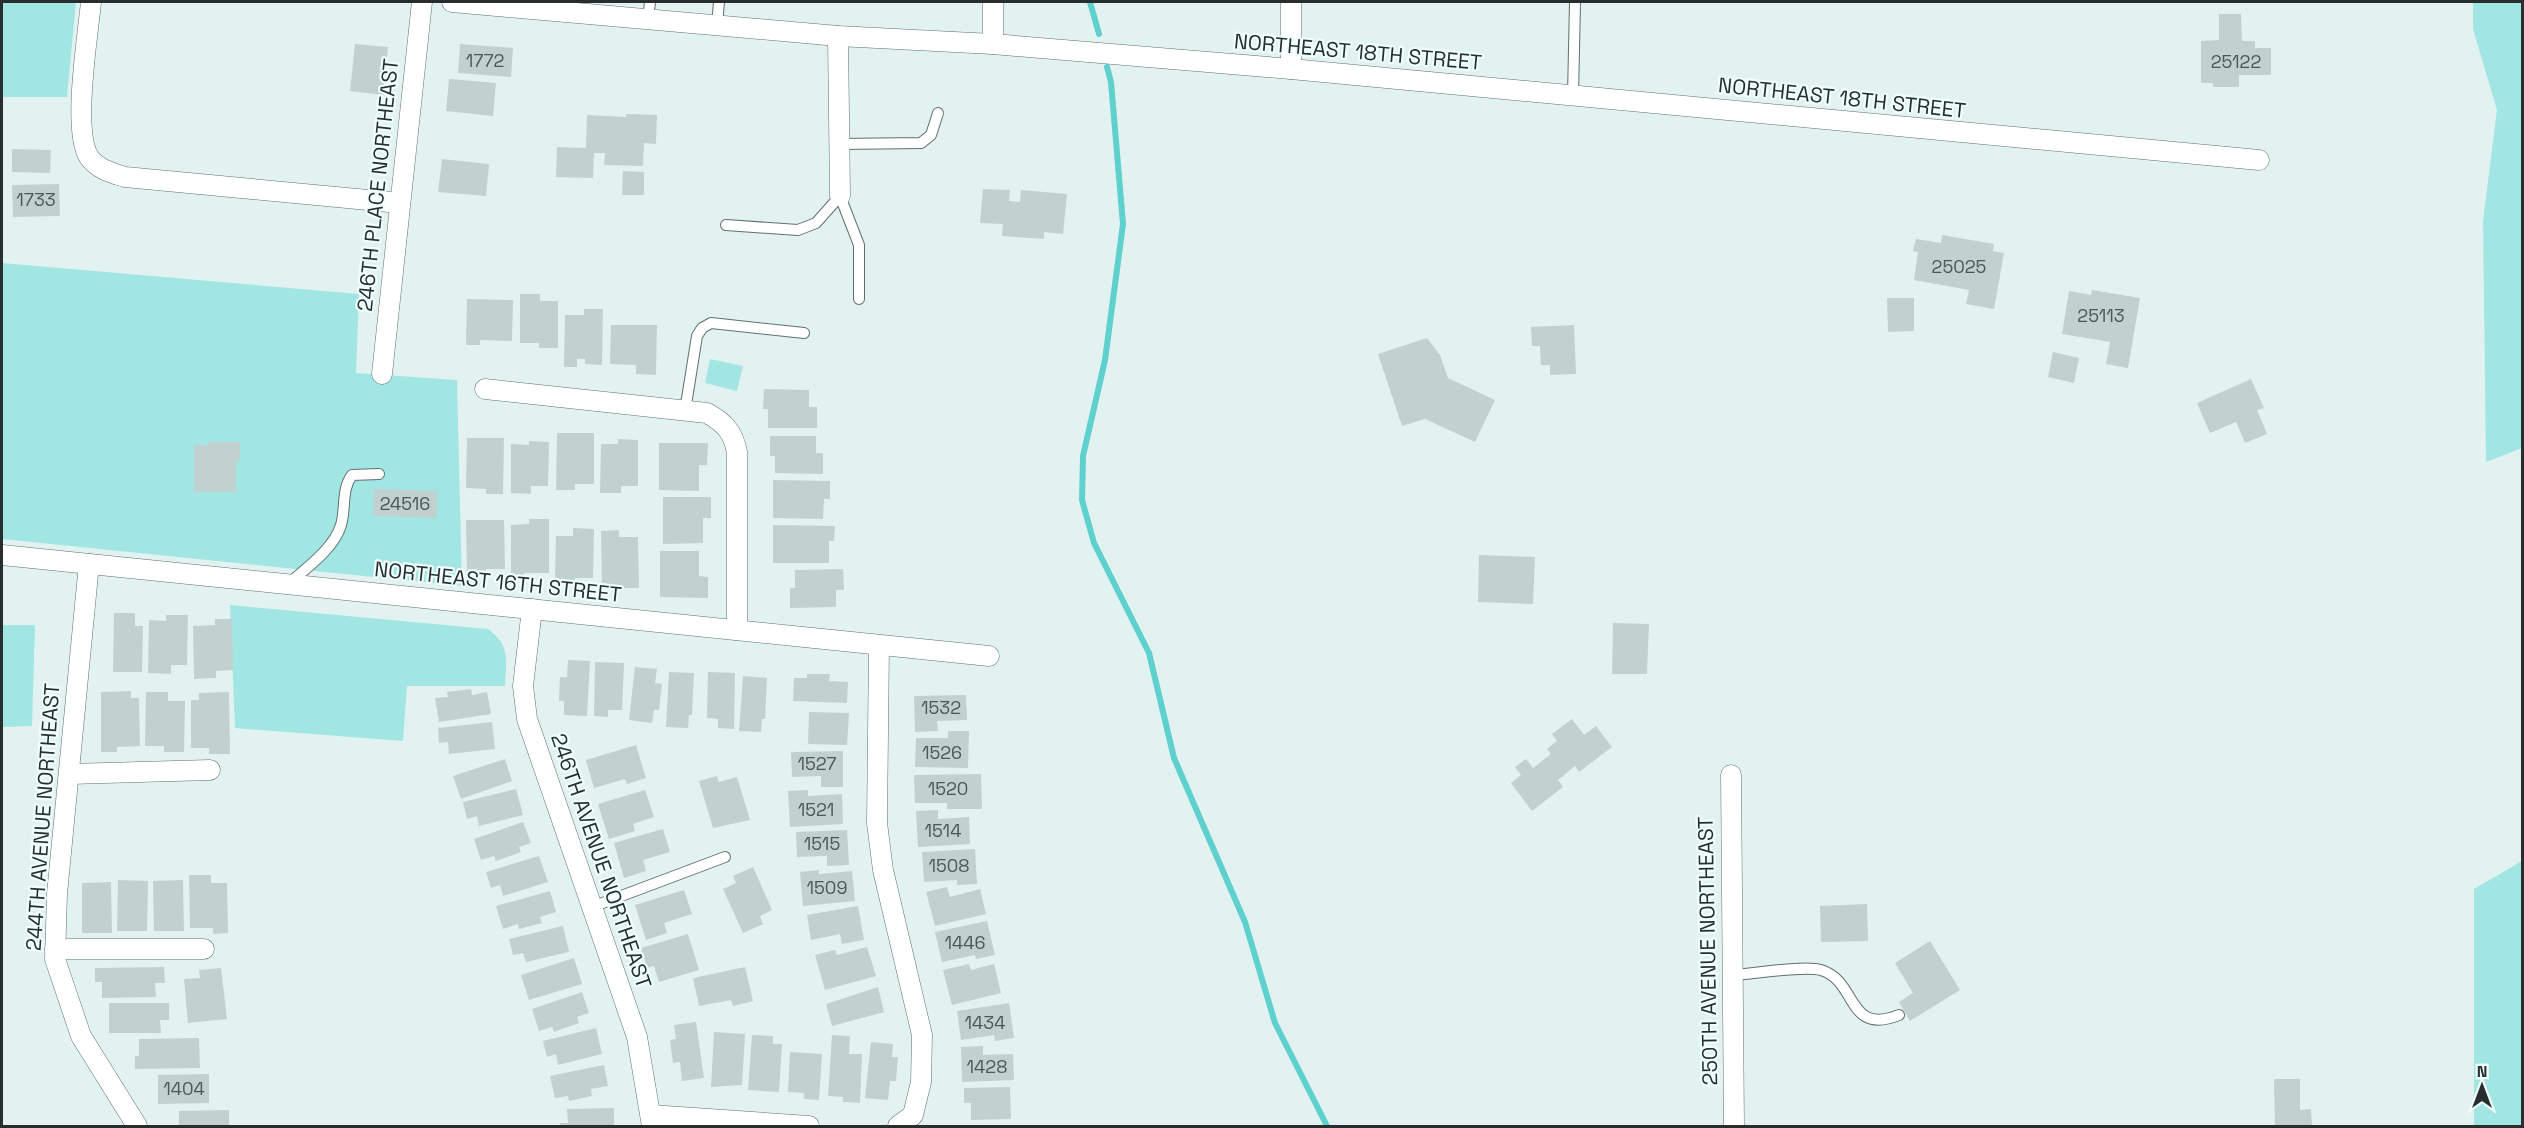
<svg xmlns="http://www.w3.org/2000/svg" width="2524" height="1128" font-family="'Space Grotesk',sans-serif">
<rect width="100%" height="100%" fill="#e2f2f1"/>
<g fill="#a2e6e4">
<path d="M2 2H76L67 97H2Z"/>
<path d="M2473 2H2522V448L2486 462 2483 221 2497 110 2473 29Z"/>
<path d="M2 263 359 294 356 373 457 380 462 586 2 539Z"/>
<path d="M710 359 743 366 737 391 705 383Z"/>
<path d="M230 605 488 629C511 646 506 659 505 686H407L403 741 235 728Z"/>
<path d="M2 625H35L32 726 2 727Z"/>
<path d="M2522 861V1126H2474V889Z"/>
</g>
<g fill="none" stroke-linecap="round" stroke-linejoin="round">
<g stroke="#5ed0ce" stroke-width="6">
<path d="M1090 2 1099 34"/>
<path d="M1107 67 1111 82 1123 224 1105 360 1083 456 1082 500 1094 543 1149 653 1174 758 1245 922 1275 1023 1327 1126"/>
</g>
</g>
<g fill="#c1d1d0">
<path d="M2219 14H2241L2242 41H2255V48H2271V75H2239V87H2213V83H2201V41L2219 40Z"/>
<path d="M355 44 388 47 383 95 350 91Z"/>
<path d="M460 44 513 48 511 77 458 73Z"/>
<path d="M449 79 496 83 493 116 446 111Z"/>
<path d="M626 114 657 115 656 144 644 143 643 166 604 165 605 153H594L593 178 556 177 557 147 586 148 587 115 626 117Z"/>
<path d="M12 149 51 150 50 173 12 172Z"/>
<path d="M442 159 489 164 486 196 438 192Z"/>
<path d="M623 171 644 172V195H622Z"/>
<path d="M59 184 60 216 13 217 12 185Z"/>
<path d="M983 189 1010 190 1009 201 1020 202 1021 190 1067 194 1063 234 1044 232V239L1002 236 1003 224 980 223Z"/>
<path d="M1942 235 1994 244 1993 251 2004 253 1994 309 1966 304 1969 290 1914 280 1918 252 1913 251 1916 239 1941 243Z"/>
<path d="M2092 290 2140 298 2128 368 2106 364 2110 342 2062 334 2069 291 2091 295Z"/>
<path d="M520 294H540V301H558V348H539V343H520Z"/>
<path d="M1887 298H1914V331L1888 332Z"/>
<path d="M467 299 513 300 512 341 480 340V345H466Z"/>
<path d="M584 309H603L602 365 585 364V359H577V367H564L565 315H584Z"/>
<path d="M611 325H657L656 375 636 374V365L610 364Z"/>
<path d="M1574 325 1576 374 1550 375V365H1541L1540 346H1532L1531 327Z"/>
<path d="M1427 338 1440 355 1448 378 1495 400 1475 442 1425 419 1402 426 1378 354Z"/>
<path d="M2053 352 2079 358 2074 383 2048 377Z"/>
<path d="M2251 379 2264 408 2257 410 2267 434 2245 443 2236 422 2210 433 2197 403Z"/>
<path d="M764 389 809 390V407H817V428H768V409H763Z"/>
<path d="M557 433H594V484H575V490H556Z"/>
<path d="M770 436H816V453H823V474L775 473V456H770Z"/>
<path d="M467 438H504L503 494H486V489L466 488Z"/>
<path d="M618 439 638 440V486H621V493H600L601 444H618Z"/>
<path d="M529 441 549 442 548 486H531V494L511 493V444L529 445Z"/>
<path d="M209 442H240V461H236V492H194V445H209Z"/>
<path d="M659 443H708L707 465H699V491L659 490Z"/>
<path d="M773 480 830 481V499H824L823 519 773 518Z"/>
<path d="M374 489 437 491V518L373 516Z"/>
<path d="M663 497H711V518H703V543L663 544Z"/>
<path d="M529 519H549V573H524V577H511V525L529 524Z"/>
<path d="M466 520H504L505 569H486V574H467Z"/>
<path d="M773 525 835 526 834 541H829V563H773Z"/>
<path d="M573 528 594 529 593 578H575V583L555 582 556 536H573Z"/>
<path d="M619 530V537H638L639 588H602L601 531Z"/>
<path d="M660 551H699V576L708 577V598L660 597Z"/>
<path d="M1479 555 1535 557 1533 604 1478 602Z"/>
<path d="M843 569 844 590H836V607L790 608V588H795V570Z"/>
<path d="M114 613H135V626H143L142 672H113Z"/>
<path d="M166 615H188L187 665H171V674L148 673 149 620 166 621Z"/>
<path d="M215 619H232L233 670 216 671V678L194 679 193 626 215 625Z"/>
<path d="M1613 623 1649 624 1647 674H1612Z"/>
<path d="M568 660 590 661 587 716 564 715V701H559L560 677H567Z"/>
<path d="M595 662 624 663 622 710H608V717L594 716Z"/>
<path d="M635 667 657 669 655 683 662 684 659 710H654L652 723 629 720Z"/>
<path d="M669 672 694 673 692 715H689L688 728 666 727Z"/>
<path d="M708 672 735 673 734 729 718 728V719L707 718Z"/>
<path d="M807 674H830L829 681 848 682 847 703 793 701 794 678H807Z"/>
<path d="M743 676 767 678 765 719H762L761 732 739 731Z"/>
<path d="M471 689 472 695 487 692 491 714 439 722 435 698 448 697 447 692Z"/>
<path d="M131 691V698H139L140 746 117 747V752H101V692Z"/>
<path d="M146 692H168V701H185L184 752H164V746H145Z"/>
<path d="M229 692 230 754H209V748H191V700H199V693Z"/>
<path d="M966 695 967 720 937 721 938 731 915 732 914 696Z"/>
<path d="M809 712 849 713 847 745 808 744Z"/>
<path d="M1572 719 1584 735 1596 726 1612 747 1579 772 1575 766 1558 780 1563 787 1532 811 1511 783 1521 775 1515 767 1526 759 1533 768 1551 754 1547 749 1557 741 1552 734Z"/>
<path d="M492 722 495 749 449 754 448 742 439 743 438 728Z"/>
<path d="M948 731H969L968 768 915 767 916 738H948Z"/>
<path d="M636 745 646 778 627 784 625 779 594 788 586 760Z"/>
<path d="M843 751V787H821V776L792 777 791 752Z"/>
<path d="M505 759 512 781 461 799 453 776Z"/>
<path d="M981 774 982 809H947V803H915L914 775Z"/>
<path d="M717 776 719 782 737 777 750 820 713 828 699 781Z"/>
<path d="M516 789 523 815 479 826 477 816 467 819 463 802Z"/>
<path d="M645 790 654 817 633 824 635 831 609 839 598 804Z"/>
<path d="M808 790V796L842 794 843 824 790 827 788 791Z"/>
<path d="M938 810V819L969 817 970 844 918 847 916 811Z"/>
<path d="M523 822 531 843 519 847 521 852 496 861 494 856 481 860 474 839Z"/>
<path d="M663 829 670 852 643 860 646 871 624 878 614 843Z"/>
<path d="M847 830 849 865 827 866V856L797 857 796 832Z"/>
<path d="M975 849 977 884 957 885V880L924 882 922 852Z"/>
<path d="M539 856 548 882 503 896 500 885 491 888 486 872Z"/>
<path d="M753 867 772 910 760 916 763 924 743 933 723 889 736 883 733 876Z"/>
<path d="M819 870V874L852 871 855 901 803 906 800 872Z"/>
<path d="M189 875H211V883H227L228 933 213 934V928H190Z"/>
<path d="M118 880 148 881 147 931H117Z"/>
<path d="M183 880 184 931H154L153 881Z"/>
<path d="M111 882 112 933H82V883Z"/>
<path d="M947 887 950 897 980 889 986 914 935 926 926 892Z"/>
<path d="M684 890 692 914 664 923 667 933 646 940 635 905Z"/>
<path d="M550 891 556 912 540 917 542 923 519 929 518 924 503 929 496 906Z"/>
<path d="M1867 904 1868 941 1821 942 1820 906Z"/>
<path d="M858 906 864 940 842 944 840 934 811 940 807 915Z"/>
<path d="M987 921 995 955 976 959 975 955 942 962 935 932Z"/>
<path d="M563 926 569 952 526 962 523 953 513 955 509 939Z"/>
<path d="M688 934 699 970 659 982 654 966 647 968 641 948Z"/>
<path d="M1930 941 1960 990 1910 1021 1899 1002 1913 993 1895 963Z"/>
<path d="M867 947 876 976 825 990 815 955 835 950 837 955Z"/>
<path d="M574 958 582 984 529 1000 521 975Z"/>
<path d="M969 964 971 970 994 964 1001 993 952 1005 943 970Z"/>
<path d="M164 967 165 983H155L156 997 102 998V982H95V968Z"/>
<path d="M745 967 753 1001 733 1006 731 1000 699 1006 693 978Z"/>
<path d="M221 968 227 1019 188 1023 184 979 200 978 199 970Z"/>
<path d="M878 987 884 1012 832 1026 826 1004Z"/>
<path d="M582 992 589 1013 577 1017 579 1023 554 1032 552 1027 539 1031 532 1009Z"/>
<path d="M109 1003H169V1020H160L161 1033H109Z"/>
<path d="M1009 1003 1014 1038 995 1041 994 1035 961 1040 957 1011Z"/>
<path d="M696 1022 704 1078 682 1081 680 1062 673 1063 670 1040 676 1039 674 1025Z"/>
<path d="M596 1028 602 1054 558 1065 556 1054 547 1057 543 1041Z"/>
<path d="M714 1032 745 1034 742 1085 711 1087Z"/>
<path d="M752 1035 773 1036V1044H782L779 1092 748 1090Z"/>
<path d="M832 1035 850 1036 849 1054H862L860 1103 843 1102V1097L828 1096Z"/>
<path d="M199 1038 200 1068 135 1069V1056H139V1039Z"/>
<path d="M871 1042 893 1044 892 1057H898L896 1081H890L888 1100 865 1098Z"/>
<path d="M983 1046V1055L1013 1054 1014 1080 962 1082 961 1047Z"/>
<path d="M790 1052 822 1054 819 1100 804 1099V1093L788 1092Z"/>
<path d="M604 1065 608 1086 591 1089 592 1096 569 1101 568 1096 555 1098 550 1076Z"/>
<path d="M209 1074V1103L158 1104V1075Z"/>
<path d="M2274 1079H2300V1110L2311 1109 2312 1126H2275Z"/>
<path d="M1010 1087 1011 1119 971 1120V1103H964V1088Z"/>
<path d="M614 1108V1126H560V1123H568L567 1109Z"/>
<path d="M229 1110V1126H179V1111Z"/>
</g>
<g fill="none" stroke-linecap="round" stroke-linejoin="round">
<g stroke="#626f6f" stroke-width="12">
<g id="lane">
<path d="M648 19 650 2"/>
<path d="M717 25 719 2"/>
<path d="M1573 96 1575 2"/>
<path d="M839 144 921 143 931 135 938 113"/>
<path d="M726 225 798 230 816 223 840 196 859 245V299"/>
<path d="M685 411 697 336 702 328 711 323 804 333"/>
<path d="M287 585C305 569 334 549 341 525 346 509 341 490 352 475L379 474"/>
<path d="M592 907 725 857"/>
<path d="M1733 975C1753 974 1804 965 1821 970 1858 981 1846 1036 1899 1015"/>
</g>
</g>
<g stroke="#626f6f" stroke-width="21">
<g id="street">
<path d="M91 2C88 35 72 131 89 157 97 169 112 173 125 177L400 203"/>
<path d="M452 2 838 36 993 44 1291 69 2259 160"/>
<path d="M838 36 840 196"/>
<path d="M993 44V2"/>
<path d="M1291 69V2"/>
<path d="M382 374 422 2"/>
<path d="M485 389 707 413C725 423 733 432 737 452V630"/>
<path d="M2 555 989 656"/>
<path d="M89 564 57 894 55 959 81 1036 137 1126"/>
<path d="M532 609 523 686 527 719 637 1037 652 1126"/>
<path d="M879 645 877 823 883 870 922 1035 921 1082 913 1115 898 1126"/>
<path d="M69 774 210 770"/>
<path d="M1731 775 1734 1126"/>
<path d="M55 949H204"/>
<path d="M651 1115 809 1126"/>
</g>
</g>
<use href="#lane" stroke="#fff" stroke-width="10"/>
<use href="#street" stroke="#fff" stroke-width="20"/>
</g>
<g text-anchor="middle" stroke-width="4.5" stroke-linejoin="round" paint-order="stroke">
<g font-size="18" fill="#4e5756">
<text x="485" y="67">1772</text>
<text x="2236" y="68">25122</text>
<text x="36" y="206">1733</text>
<text x="1959" y="273">25025</text>
<text x="2101" y="322">25113</text>
<text x="405" y="510">24516</text>
<text x="941" y="714">1532</text>
<text x="942" y="759">1526</text>
<text x="817" y="770">1527</text>
<text x="948" y="795">1520</text>
<text x="816" y="816">1521</text>
<text x="943" y="837">1514</text>
<text x="822" y="850">1515</text>
<text x="949" y="872">1508</text>
<text x="827" y="894">1509</text>
<text x="965" y="949">1446</text>
<text x="985" y="1029">1434</text>
<text x="987" y="1073">1428</text>
<text x="184" y="1095">1404</text>
</g>
<g font-size="21" fill="#282e2e" stroke="#effffe">
<text transform="translate(1358 52) rotate(5)" y="7">NORTHEAST 18TH STREET</text>
<text transform="translate(1842 98) rotate(6)" y="7">NORTHEAST 18TH STREET</text>
<text transform="translate(378 185) rotate(-84)" y="7">246TH PLACE NORTHEAST</text>
<text transform="translate(498 582) rotate(6)" y="7">NORTHEAST 16TH STREET</text>
<text transform="translate(43 817) rotate(-86)" y="7">244TH AVENUE NORTHEAST</text>
<text transform="translate(601 861) rotate(71)" y="7">246TH AVENUE NORTHEAST</text>
<text transform="translate(1708 951) rotate(-91)" y="7">250TH AVENUE NORTHEAST</text>
</g>
</g>
<rect width="2524" height="1128" fill="none" stroke="#282e2e" stroke-width="6"/>
<g transform="translate(2482 1086)" stroke="#effffe" stroke-width="4.5" paint-order="stroke">
<path d="M0-4.5L10 22L0 15L-10 22Z" fill="#282e2e"/>
<text y="-9" font-size="16" font-weight="bold" text-anchor="middle" fill="#282e2e">N</text>
</g>
</svg>
